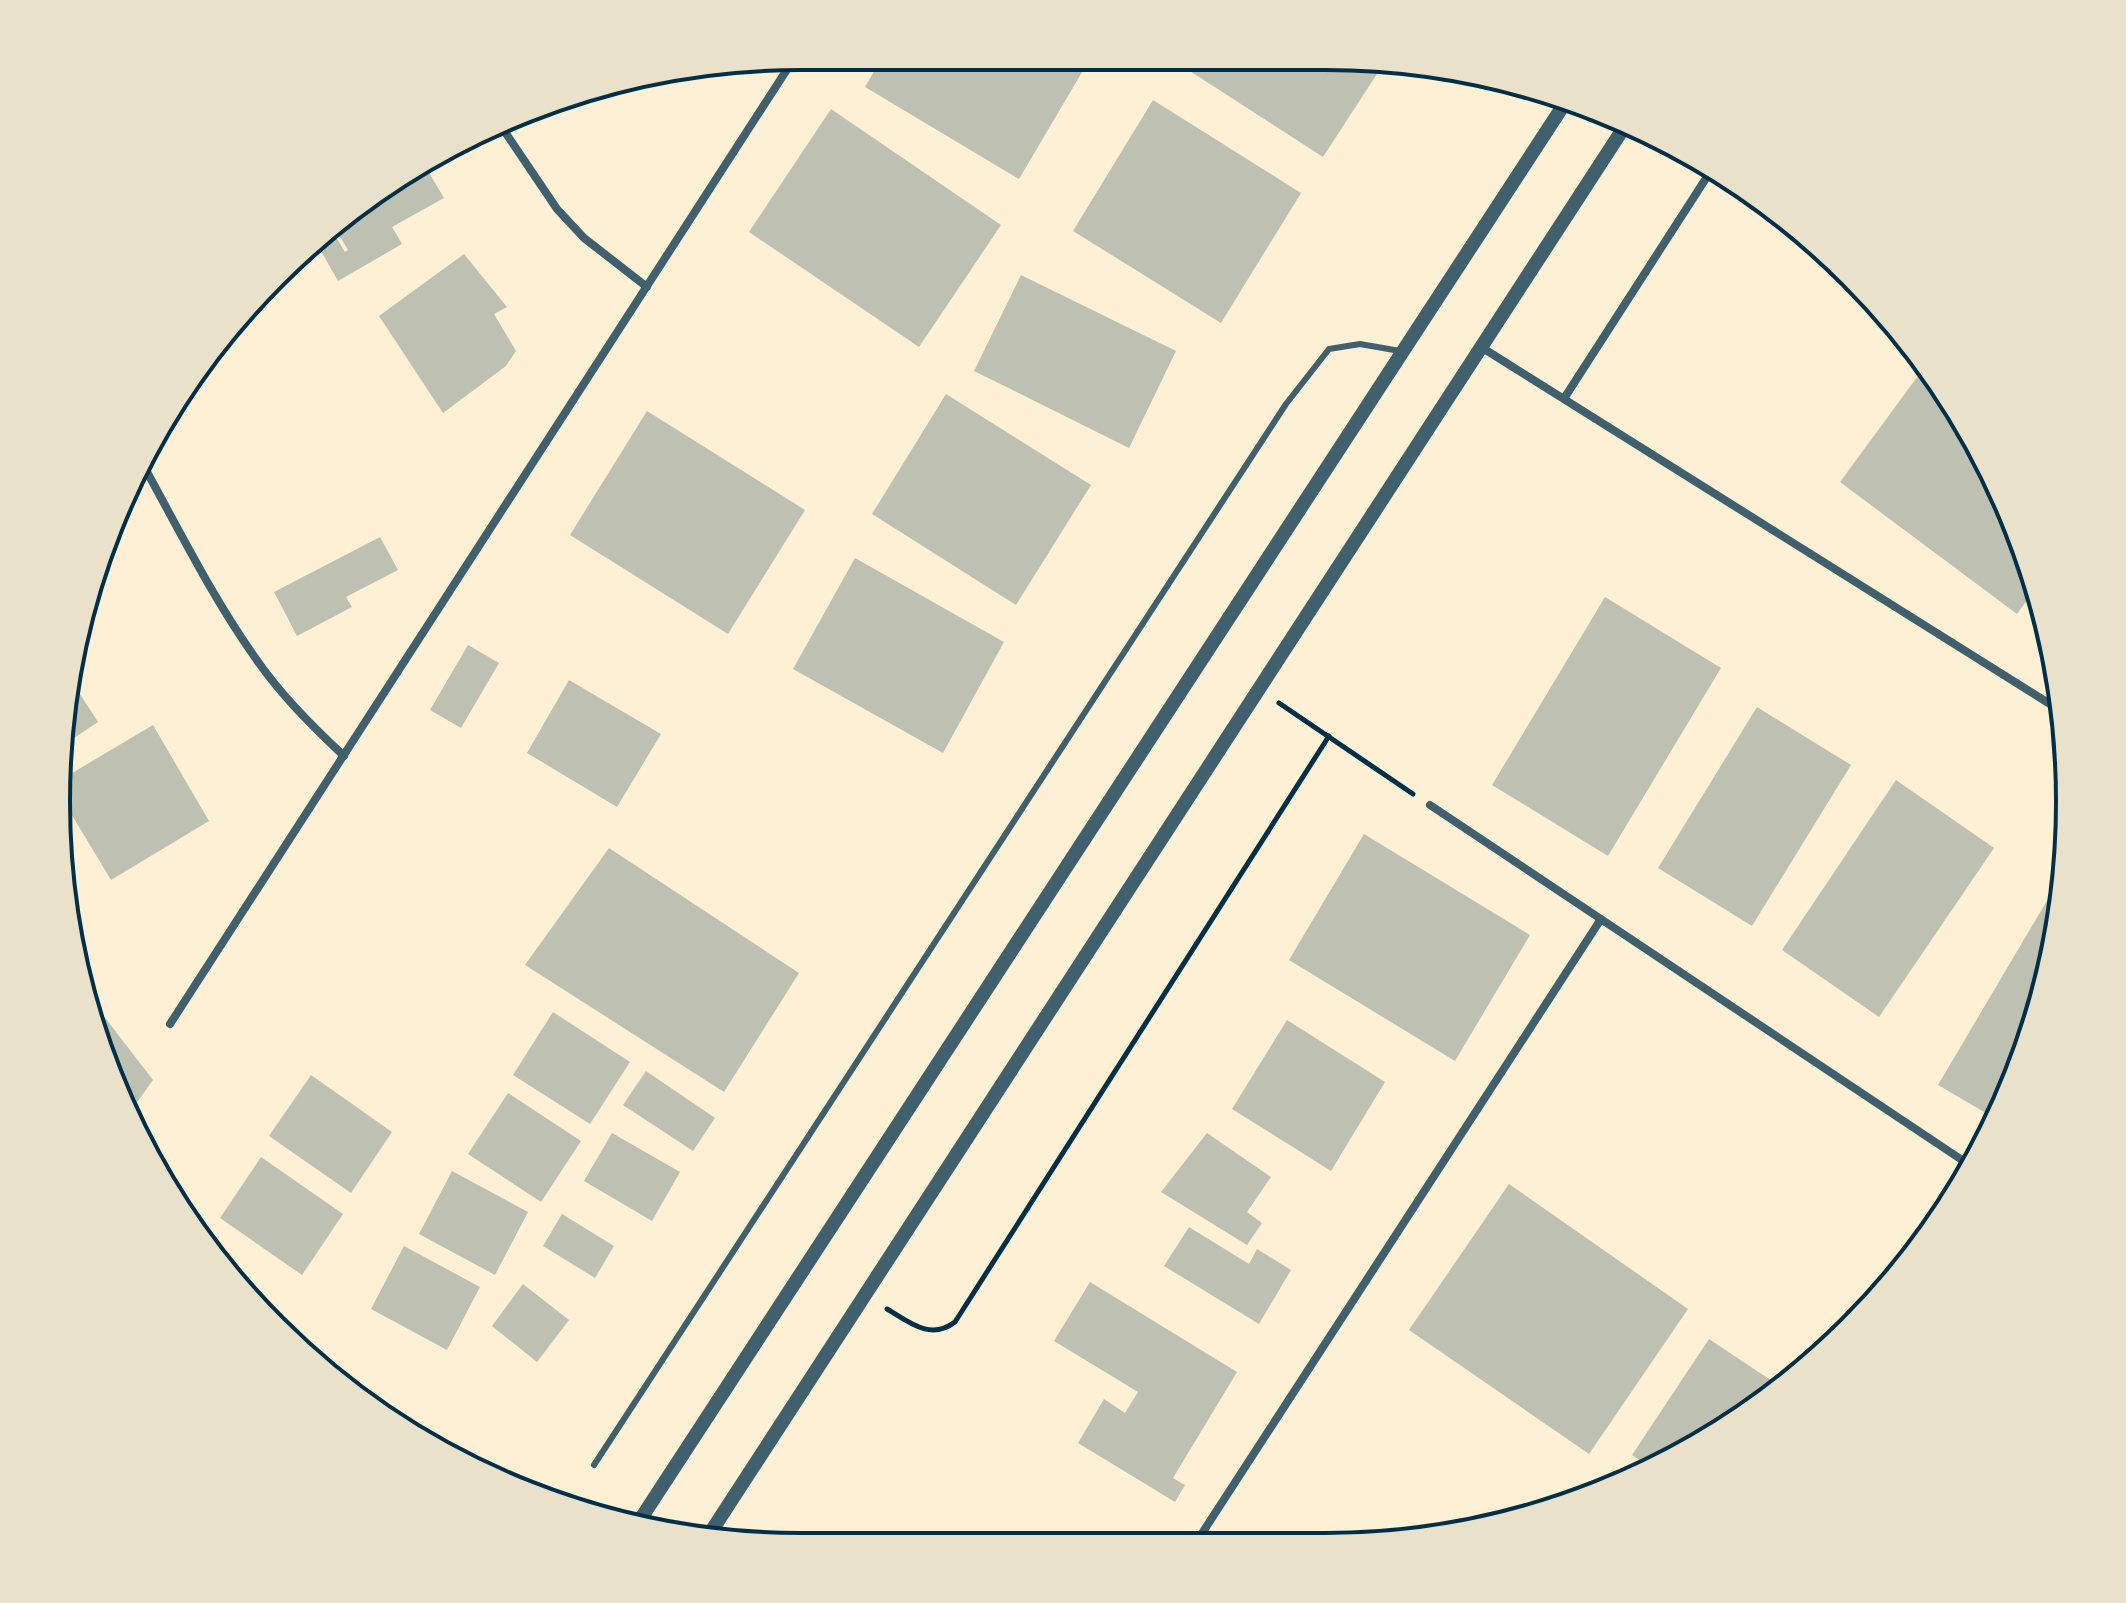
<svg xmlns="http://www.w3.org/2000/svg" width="2126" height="1603" font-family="'Varela Round',sans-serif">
<rect width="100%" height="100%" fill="#fdf0d5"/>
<g fill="#bec0b2">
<path d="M883 56 1091 57 1019 179 865 87Z"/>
<path d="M1168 57 1373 58 1386 60 1323 157Z"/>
<path d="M1153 100 1301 193 1221 323 1073 231Z"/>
<path d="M831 109 1001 225 919 347 749 232Z"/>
<path d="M422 161 444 198 392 227 402 244 338 281 316 242 332 230 345 252 348 250 335 228Z"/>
<path d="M464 254 507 307 494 314 516 351 506 366 443 413 379 316Z"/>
<path d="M283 268 287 275 263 291 274 275Z"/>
<path d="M1021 275 1176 351 1129 448 974 371Z"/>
<path d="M1926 365 1944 387 2013 516 2035 589 2017 614 1840 482Z"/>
<path d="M946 394 1091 485 1016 605 872 514Z"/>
<path d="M647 411 805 510 728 634 570 535Z"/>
<path d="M380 537 398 570 346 597 352 607 297 636 274 592Z"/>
<path d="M855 558 1004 642 943 753 793 669Z"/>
<path d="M1605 597 1721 668 1608 856 1492 785Z"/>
<path d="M468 645 499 663 461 728 430 710Z"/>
<path d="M69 677 98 722 65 744Z"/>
<path d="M569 680 661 734 617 807 527 753Z"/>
<path d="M1757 707 1851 765 1752 926 1658 868Z"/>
<path d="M153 725 209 821 111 880 61 797 62 779Z"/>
<path d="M1896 780 1994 848 1879 1017 1782 950Z"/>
<path d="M1364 834 1530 935 1455 1061 1289 960Z"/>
<path d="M609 848 799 973 724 1092 525 965Z"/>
<path d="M2055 887 2061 891 2056 946 2013 1086 1996 1119 1938 1085Z"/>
<path d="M86 993 153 1080 130 1112 96 1042Z"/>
<path d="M553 1012 630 1062 590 1124 513 1075Z"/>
<path d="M1287 1020 1385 1082 1331 1171 1232 1109Z"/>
<path d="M646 1071 715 1118 693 1151 623 1105Z"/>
<path d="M311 1075 392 1132 351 1193 269 1136Z"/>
<path d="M508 1093 581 1141 541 1202 468 1154Z"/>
<path d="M612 1133 680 1172 652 1221 584 1181Z"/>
<path d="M1207 1133 1271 1177 1247 1212 1262 1223 1247 1245 1161 1192Z"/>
<path d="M261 1157 343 1214 302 1275 220 1218Z"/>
<path d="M452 1171 528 1212 495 1275 419 1234Z"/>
<path d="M1509 1184 1688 1309 1589 1454 1409 1330Z"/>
<path d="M562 1214 614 1246 595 1278 543 1246Z"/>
<path d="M1189 1227 1249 1264 1257 1249 1291 1270 1259 1324 1164 1266Z"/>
<path d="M404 1246 480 1287 447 1350 371 1309Z"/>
<path d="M1090 1282 1237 1372 1173 1478 1185 1485 1175 1502 1078 1443 1104 1399 1125 1413 1138 1392 1054 1341Z"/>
<path d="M523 1284 569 1320 537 1362 492 1326Z"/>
<path d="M1709 1339 1781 1387 1739 1421 1648 1466 1632 1455Z"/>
</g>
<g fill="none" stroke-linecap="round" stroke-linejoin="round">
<g stroke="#003049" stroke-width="5">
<path d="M1279 703 1413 794"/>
<path d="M887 1309C909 1322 930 1341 955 1322L1329 736"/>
</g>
<path stroke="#3f606c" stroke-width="6" d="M594 1465 1286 404 1329 349 1360 344 1400 351"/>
<g stroke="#3f606c" stroke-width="8">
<path d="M501 126 557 209 584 238 647 287"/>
<path d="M1481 347 2061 711"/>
<path d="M1565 397 1712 169"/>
<path d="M141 461C177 526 211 595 254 656 279 693 311 725 344 756"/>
<path d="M1430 805 1971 1166"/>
<path d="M170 1024 795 57"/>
<path d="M1197 1541 1601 919"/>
</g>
<g stroke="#3f606c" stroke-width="14">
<path d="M638 1523 1565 103"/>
<path d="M705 1541 1623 129"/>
</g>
</g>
<path d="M0 0H2126V1603H0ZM801 70H1325A731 731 0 0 1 2056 801V802A731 731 0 0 1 1325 1533H801A731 731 0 0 1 70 802V801A731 731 0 0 1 801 70Z" fill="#e9e1ca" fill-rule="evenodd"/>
<path fill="none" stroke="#003049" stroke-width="4" d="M801 70H1325A731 731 0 0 1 2056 801V802A731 731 0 0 1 1325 1533H801A731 731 0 0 1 70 802V801A731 731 0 0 1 801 70Z"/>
</svg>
